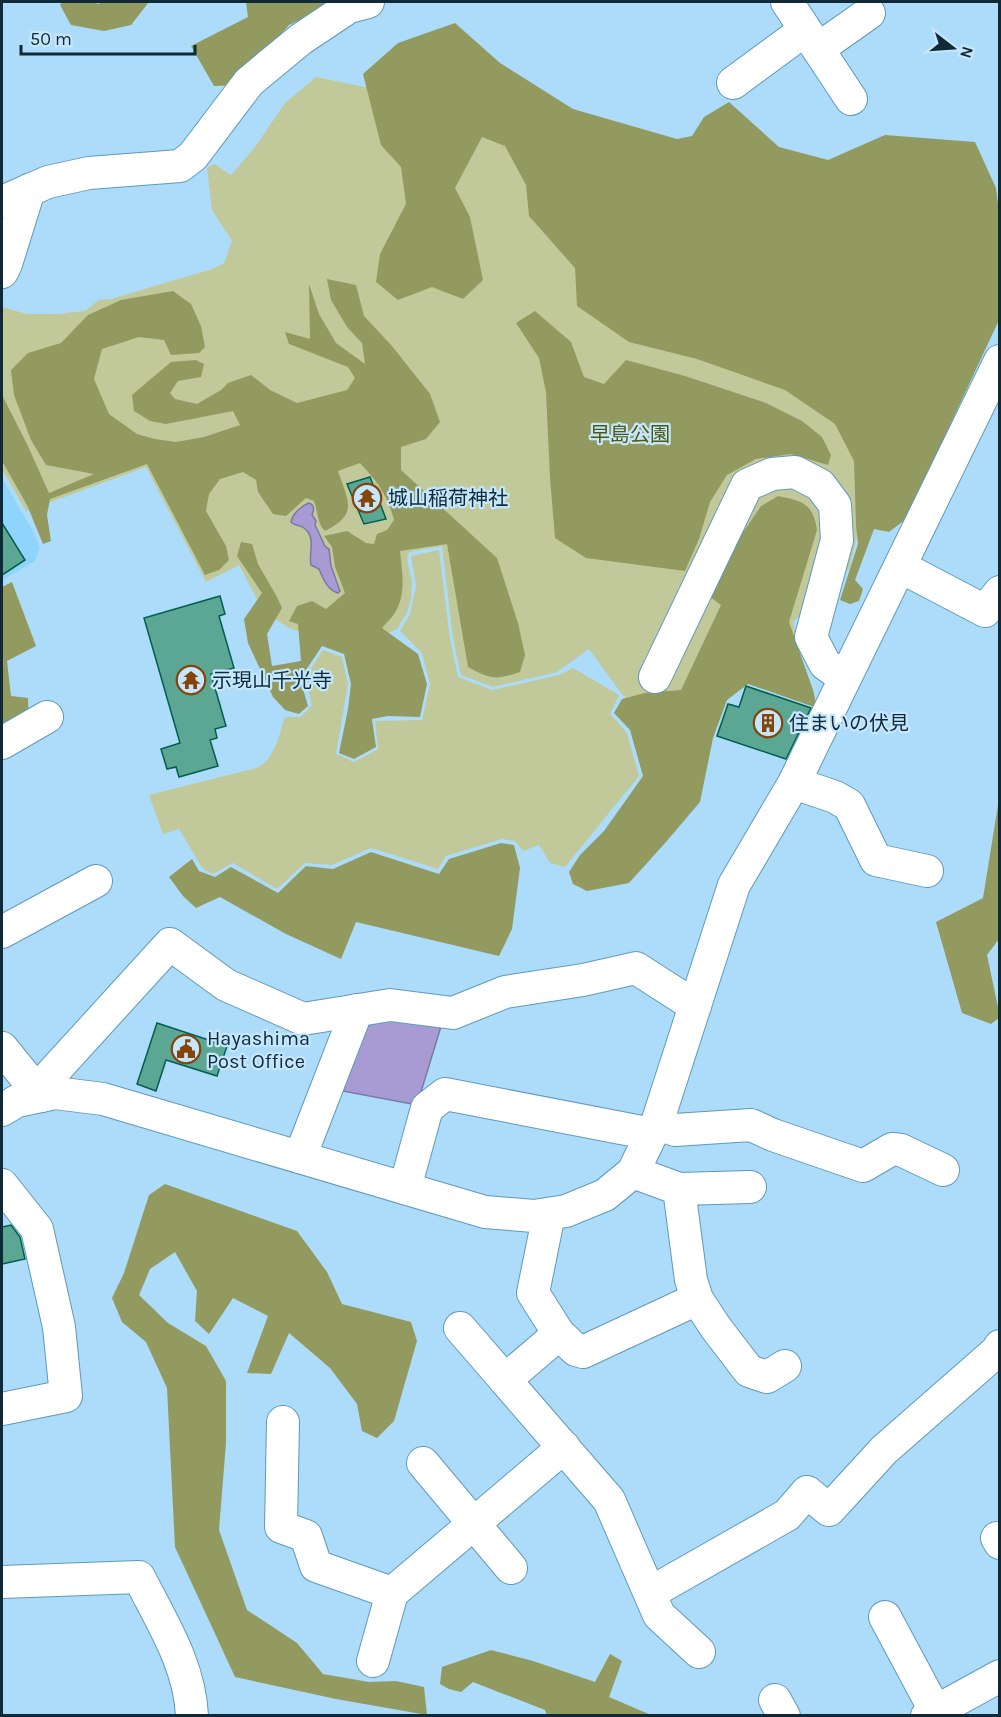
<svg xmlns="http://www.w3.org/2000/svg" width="1001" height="1717" font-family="Karla,'Noto Sans JP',sans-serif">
<rect width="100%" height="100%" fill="#acdcf9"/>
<path fill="#8ed4fd" d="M2 478 31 528 40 547 35 561 2 580Z"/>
<g fill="#c1c99a">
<path d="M316 77 447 104 865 334 862 516 849 569 793 622 802 664 748 680 650 722 621 693 589 649 557 672 493 687 461 675 453 639 442 546 409 552 407 559 412 581 411 599 407 613 397 629 365 644 322 639 289 628 272 617 258 601 239 565 206 582 146 467 26 511 2 469V307L27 314H58L85 311 99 300 111 299 212 269 224 263 232 241 212 210 207 168 214 164 231 175 255 147 285 103Z"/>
<path d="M439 550 450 639 458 677 492 690 559 675 573 668 619 695 610 714 627 733 639 776 565 867 550 863 539 845 523 851 515 841 502 839 446 856 438 869 371 848 332 865 305 863 277 889 233 863 213 874 203 869 179 829 163 834 149 795 248 770C273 768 278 738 285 717H301L312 705 305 678 323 650 342 657 348 684 336 754 354 762 378 749 375 721 422 720 430 684 422 653 400 631 410 614 416 586 411 556Z"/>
</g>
<g fill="#929a5f">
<path d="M62 2H91L99 4 100 2H149L131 25 104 31 71 25 60 5Z"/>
<path d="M246 2H335L289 25 237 85 214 86 191 46 248 17Z"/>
<path d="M455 23 500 63 573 109 677 139 692 136 704 117 729 102 779 147 828 160 885 135 975 142 996 188 1000 220 999 320 906 519 889 532 874 529 855 580 863 589 859 601 850 604 840 600 858 544 856 525 854 461 835 424 785 390 697 359 629 342 577 306 575 268 529 216 526 185 505 146 482 137 455 188 470 217 483 280 463 299 432 287 398 300 376 282 380 254 406 204 401 167 381 145 363 74 398 43Z"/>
<path d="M327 279 356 285 364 316 392 346 430 394 440 422 426 439 401 447V470L497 558 518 623 525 655 520 672C495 680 492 680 468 667L447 544 400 551C402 571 406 590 397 609 394 616 387 622 382 628L418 654 427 684 420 717 388 716 372 719 376 747 354 759 339 753 348 709 351 684 344 654 322 646 300 679 308 706 299 714 285 710 273 697 248 643 244 619 262 593 237 556 241 542 252 544 258 564 277 597 282 608 267 634 272 666 301 661 298 624 289 621 297 606 312 601 326 609 345 593 335 567 332 547 324 536 347 531 366 543 374 544 377 534 387 530 394 520C388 496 377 481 360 463L338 471C348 501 359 514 325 531 317 523 318 512 314 501L306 498 286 516 273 514 258 492 256 480 243 472 220 479 209 494 206 511 226 546 229 560 219 570 205 575 147 464 50 499 47 515 51 541 43 544 27 505 2 461V395L27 444 49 493 94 474 46 465 31 440 14 395 11 370 28 353 61 343 88 315 121 300 173 291 191 304 201 326 205 347 199 353 171 355 164 340 139 337 102 349 94 379 109 414 137 434 155 439 176 442 204 437 240 425 233 411 166 424 150 421 134 411 132 395 171 362 196 360 204 364 201 377 178 381 170 393 175 399 197 404 221 390 228 383 251 375 270 390 297 403 347 390 355 378 348 367 289 344 285 332 310 339 309 284 319 314 336 343 365 364 362 343 347 327 331 300Z"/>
<path d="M535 311 571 342 584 377 604 384 626 360 685 376 766 403 802 421 822 437 831 455 828 465 791 454 756 459 727 475 710 502 699 539 685 571 586 558 555 538 550 478 546 392 539 358 516 323Z"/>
<path d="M778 496C802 501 813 503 817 530L789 622 813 690 817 708 748 684 727 700 713 738 700 802 666 842 629 883 587 891 573 884 569 872 580 855 604 831 643 776 630 730 614 713 622 699 645 693 681 690 721 605 710 597 729 553 761 506Z"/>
<path d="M12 582 36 646 7 661 11 696 28 698 29 723 2 736V587Z"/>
<path d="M999 799V939L987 955 1000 1017 991 1024 962 1013 936 922 983 898Z"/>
<path d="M501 843 514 845 520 868 512 929 499 956 356 922 341 959 286 934 220 897 196 908 183 896 169 877 192 859 199 871 215 877 231 867 278 893 306 866 333 869 371 852 439 874 449 859Z"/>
<path d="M165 1184 297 1231 327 1272 342 1304 411 1322 417 1341 394 1421 377 1438 362 1431 357 1404 330 1368 289 1333 271 1374 247 1373 268 1316 233 1298 209 1334 195 1321 197 1291 175 1252 150 1269 139 1295 168 1323 206 1346 226 1381V1443L219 1530 247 1610 297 1643 323 1674 369 1682 396 1681 424 1687 427 1715 336 1699 235 1677 175 1547 167 1388 146 1342 122 1322 112 1298 124 1273 149 1195Z"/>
<path d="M491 1650 533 1661 595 1682 610 1654 622 1661 609 1697 651 1715H547L545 1710 473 1682 461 1692 449 1689 440 1684 442 1667Z"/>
</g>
<g fill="#a89bd3" stroke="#7a79a4" stroke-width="1.5">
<path d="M309 503C315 505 314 510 312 515L316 521 315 525 325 546 329 549 331 566 340 591 338 593C327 590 323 578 319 569L311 565C308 553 317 538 304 528 300 525 295 526 291 522 293 513 301 506 309 503Z"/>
<path d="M364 1016 443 1020 417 1105 332 1089Z"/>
</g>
<g fill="#5ca794" stroke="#025e4e" stroke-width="1.5">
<path d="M370 477 386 519 364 524 347 484Z"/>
<path d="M2 523 25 560 2 575Z"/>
<path d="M220 596 225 614 219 616 234 668 211 674 226 726 215 729 217 738 210 740 218 766 179 777 176 767 167 769 161 749 180 743 144 618Z"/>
<path d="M746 686 811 708 786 759 717 736 728 704 739 707Z"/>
<path d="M157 1023 227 1046 217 1076 166 1060 156 1091 137 1084Z"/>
<path d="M11 1225 20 1237 25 1259 2 1264V1227Z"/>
</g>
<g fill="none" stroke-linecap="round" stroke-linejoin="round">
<g stroke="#5e99bc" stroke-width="34">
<g id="minor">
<path d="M787 2 851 99"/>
<path d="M818 49 869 13"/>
<path d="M733 83 805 30"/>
<path d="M2 202 48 182 89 173 180 166 193 156 249 82 301 39 349 7 368 2"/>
<path d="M2 272 6 264 29 190"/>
<path d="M901 567 985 611 1000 592"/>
<path d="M655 677 747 485 772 474 795 472 820 485 835 505 837 540 811 637 825 664 845 678"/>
<path d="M2 743 47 717"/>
<path d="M794 783 835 797 849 805 876 860 927 871"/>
<path d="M2 932 96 881"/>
<path d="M2 1048 41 1096"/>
<path d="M36 1091 170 944 226 985 303 1019 390 1005 453 1013 505 992 583 980 636 968 695 1006"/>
<path d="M2 1110 17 1101 55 1093 103 1099 485 1212 534 1216 566 1211 605 1195 633 1172 657 1123 734 885 794 783 1000 361"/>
<path d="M657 1123 675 1130 751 1125 773 1135 863 1166 892 1149 901 1150 943 1170"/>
<path d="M300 1157 357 1010"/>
<path d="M633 1172 679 1189 750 1187"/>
<path d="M2 1185 37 1229 59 1327 66 1396 2 1409"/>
<path d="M405 1188 427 1108 445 1094 652 1134"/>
<path d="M679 1189 691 1280 697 1299 716 1328 749 1371 767 1377 785 1366"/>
<path d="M549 1214 533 1293 559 1334 505 1380 609 1500 659 1615 699 1652"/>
<path d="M460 1328 505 1380"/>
<path d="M559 1334 576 1350 583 1352 697 1299"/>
<path d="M283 1422 281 1527 306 1536 316 1566 392 1593 564 1447"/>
<path d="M423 1463 511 1568"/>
<path d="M997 1538 1000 1543"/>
<path d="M2 1582 139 1577C161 1621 190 1665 192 1716"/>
<path d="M650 1593 787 1515 807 1492 829 1510 884 1450 997 1351 1000 1346"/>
<path d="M885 1617 938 1716"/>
<path d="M373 1661 392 1593"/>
<path d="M775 1700 784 1716"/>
<path d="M927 1716 1000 1676"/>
</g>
</g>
<use href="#minor" stroke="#fff" stroke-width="32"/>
</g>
<defs>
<g id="temple-ring" transform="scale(1.5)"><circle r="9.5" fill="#c4e7fe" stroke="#84440a" stroke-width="1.5"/><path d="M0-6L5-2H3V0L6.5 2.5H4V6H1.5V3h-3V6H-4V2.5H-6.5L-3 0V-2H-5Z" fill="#84440a"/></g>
<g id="building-ring" transform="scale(1.5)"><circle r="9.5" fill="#c4e7fe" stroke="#84440a" stroke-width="1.5"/><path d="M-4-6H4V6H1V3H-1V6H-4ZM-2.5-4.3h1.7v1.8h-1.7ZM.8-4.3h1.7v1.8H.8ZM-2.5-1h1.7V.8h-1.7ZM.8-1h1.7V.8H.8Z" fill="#84440a"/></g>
<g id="civic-ring" transform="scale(1.5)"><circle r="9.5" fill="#c4e7fe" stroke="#84440a" stroke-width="1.5"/><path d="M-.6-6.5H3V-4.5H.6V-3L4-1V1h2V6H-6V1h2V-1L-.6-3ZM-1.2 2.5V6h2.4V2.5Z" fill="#84440a"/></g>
</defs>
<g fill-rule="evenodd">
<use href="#temple-ring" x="367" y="498"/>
<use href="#temple-ring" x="191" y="680"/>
<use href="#building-ring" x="768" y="723"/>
<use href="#civic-ring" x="186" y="1049"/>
</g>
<g text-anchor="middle" stroke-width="4.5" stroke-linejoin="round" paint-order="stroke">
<g font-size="20" fill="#515813" stroke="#c4e7fe">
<text x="630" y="441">早島公園</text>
</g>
<g font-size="20" fill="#102937" stroke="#c4e7fe" text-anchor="start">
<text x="388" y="505">城山稲荷神社</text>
<text x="212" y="687">示現山千光寺</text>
<text x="789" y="730">住まいの伏見</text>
<text x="207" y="1045">Hayashima<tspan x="207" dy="23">Post Office</tspan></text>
</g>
</g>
<rect width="1001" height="1717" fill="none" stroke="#102937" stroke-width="6"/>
<g transform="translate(953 48) rotate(107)" stroke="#c4e7fe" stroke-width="4.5" paint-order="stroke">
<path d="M0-4.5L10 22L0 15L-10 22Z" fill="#102937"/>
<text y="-9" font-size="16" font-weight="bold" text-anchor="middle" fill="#102937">N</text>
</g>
<path d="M21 45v9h174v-9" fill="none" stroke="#102937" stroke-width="3"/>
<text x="30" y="45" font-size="18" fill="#102937" stroke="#c4e7fe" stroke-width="4.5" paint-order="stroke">50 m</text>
</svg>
